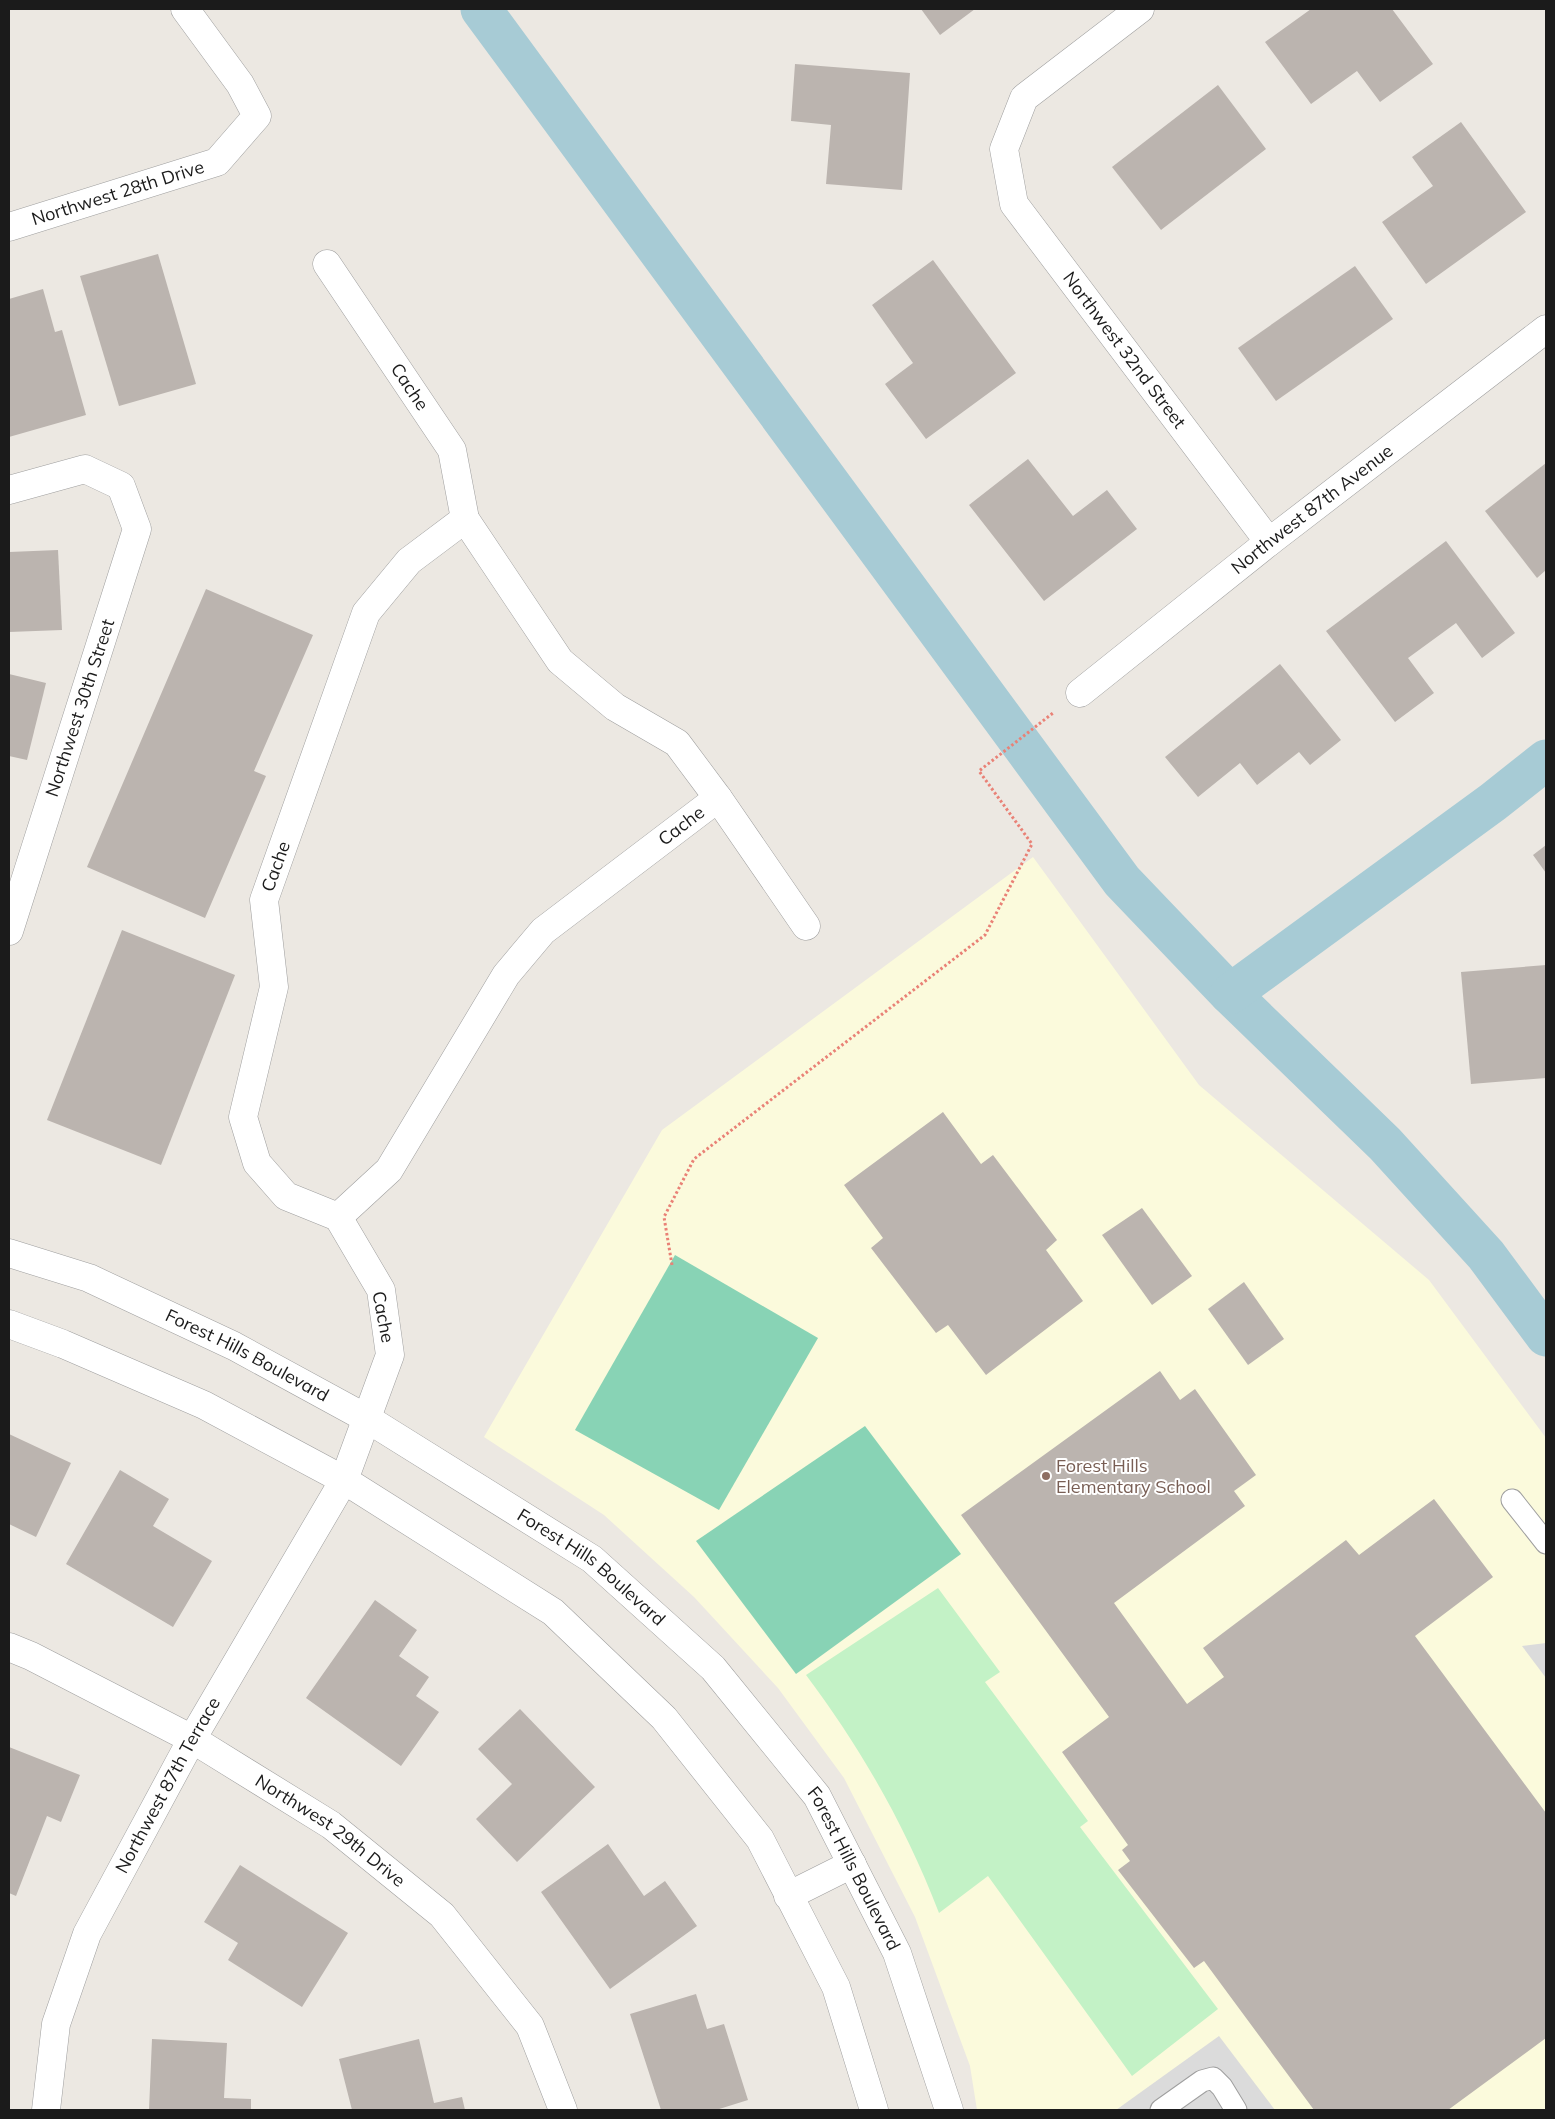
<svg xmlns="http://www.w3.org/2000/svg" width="1555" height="2119" font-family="Mulish,sans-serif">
<rect width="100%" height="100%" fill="#ece8e2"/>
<path fill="#fbfadc" d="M1033 857 1199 1085 1429 1280 1546 1438V2110H977L970 2066 915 1917 844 1778 778 1688 694 1597 604 1515 484 1437 662 1130Z"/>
<path fill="#c3f2c6" d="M938 1588 1000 1672 985 1682 1088 1821 1080 1827 1218 2009 1132 2076 988 1876 939 1913C906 1827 861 1748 806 1675Z"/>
<g fill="#88d3b5">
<path d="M675 1255 818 1338 719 1510 575 1430Z"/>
<path d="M865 1426 961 1554 796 1674 696 1541Z"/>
</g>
<g fill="#dbdbdb">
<path d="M1546 1643V1678L1522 1646Z"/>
<path d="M1219 2036 1275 2110H1116Z"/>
</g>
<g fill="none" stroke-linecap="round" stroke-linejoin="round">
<g stroke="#a7cbd5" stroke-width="41">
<path d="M481 9 1122 881 1230 994 1385 1144 1486 1255 1546 1336"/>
<path d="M1230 994 1493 802 1546 760"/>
</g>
</g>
<g fill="#bbb4af">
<path d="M921 9H975L940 35Z"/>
<path d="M1311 9H1392L1433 64 1380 102 1357 71 1311 104 1265 42Z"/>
<path d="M795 64 910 73 902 190 826 184 831 125 791 121Z"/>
<path d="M1218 85 1266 149 1161 230 1112 167Z"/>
<path d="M1461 122 1526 212 1426 284 1382 222 1433 186 1412 157Z"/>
<path d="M158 254 196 384 119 406 80 276Z"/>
<path d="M933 260 1016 373 926 439 885 384 913 363 872 305Z"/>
<path d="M1355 266 1393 319 1276 401 1238 348Z"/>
<path d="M43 289 55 332 62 330 86 415 9 437V299Z"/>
<path d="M1028 459 1073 516 1107 490 1137 529 1044 601 969 505Z"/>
<path d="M1546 463V570L1537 578 1485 511Z"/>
<path d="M1446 541 1515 633 1482 658 1456 623 1408 658 1434 693 1395 722 1326 631Z"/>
<path d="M58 550 62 630 9 632V552Z"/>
<path d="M206 589 313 635 254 771 266 776 205 918 87 867Z"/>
<path d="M1280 664 1341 740 1310 765 1299 752 1257 785 1240 763 1198 797 1165 757Z"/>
<path d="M9 674 46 683 27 760 9 756Z"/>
<path d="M1546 845V873L1533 855Z"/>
<path d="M122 930 235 975 161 1165 47 1120Z"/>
<path d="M1546 965V1078L1471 1084 1461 972Z"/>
<path d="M943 1112 981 1164 993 1155 1057 1240 1046 1250 1083 1301 986 1375 948 1325 936 1333 871 1248 883 1238 844 1185Z"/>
<path d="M1142 1208 1192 1276 1152 1305 1102 1235Z"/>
<path d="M1244 1282 1284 1339 1248 1365 1208 1309Z"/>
<path d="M1160 1371 1180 1400 1195 1389 1256 1475 1234 1491 1245 1506 1114 1603 1187 1704 1224 1677 1203 1648 1346 1540 1359 1555 1434 1499 1493 1577 1415 1636 1546 1813V2038L1448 2110H1314L1204 1961 1194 1968 1118 1870 1130 1861 1122 1850 1128 1845 1062 1752 1109 1717 961 1515Z"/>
<path d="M9 1434 71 1463 36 1537 9 1524Z"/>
<path d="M120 1470 169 1499 153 1526 212 1561 173 1627 66 1564Z"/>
<path d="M375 1600 417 1630 399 1656 429 1677 416 1696 439 1712 401 1766 306 1698Z"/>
<path d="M520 1709 595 1787 517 1862 476 1819 512 1784 478 1749Z"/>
<path d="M9 1747 80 1775 61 1822 47 1816 16 1896 9 1893Z"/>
<path d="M608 1844 644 1896 665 1881 697 1926 610 1989 541 1892Z"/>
<path d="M240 1865 348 1933 302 2007 228 1960 238 1943 204 1922Z"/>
<path d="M696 1994 707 2029 724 2024 748 2100 716 2110H661L630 2014Z"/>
<path d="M152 2039 227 2043 224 2098 251 2099V2110H149Z"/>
<path d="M419 2039 434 2103 462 2097 465 2110H352L339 2059Z"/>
</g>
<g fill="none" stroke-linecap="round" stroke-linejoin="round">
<g stroke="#9f9f9f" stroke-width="23">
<g id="service">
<path d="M1512 1500 1546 1543"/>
<path d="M1161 2110 1202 2081 1213 2078 1222 2087 1236 2110"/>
</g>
</g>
<g stroke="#9f9f9f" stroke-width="29">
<g id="minor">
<path id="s1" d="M1140 9 1024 98 1004 149 1014 204 1269 542"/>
<path id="s2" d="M9 227 217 162 257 116 240 84 185 9"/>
<path id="s3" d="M327 264 452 450 465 519 560 661 615 707 677 743 718 798 806 926"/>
<path d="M9 490 85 469 121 486 137 529 9 931"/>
<path id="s4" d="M1080 693 1269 542 1546 329"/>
<path id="s5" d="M338 1217 389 1170 506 975 543 931 718 798"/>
<path id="s6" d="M9 1647 31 1656 192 1739 331 1825 442 1915 530 2026 563 2110"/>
<path id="s7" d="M46 2110 56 2024 87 1934 192 1739 344 1480 390 1355 381 1290 338 1217 286 1196 257 1163 243 1117 274 987 264 900 366 613 409 561 465 519"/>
</g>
</g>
<g stroke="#9f9f9f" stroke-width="29">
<g id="tertiary">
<path id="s8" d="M9 1253 89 1278 234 1346 366 1418 592 1559 713 1668 817 1796 897 1953 949 2110"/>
<path d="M9 1324 63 1344 204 1405 344 1480 553 1612 664 1718 760 1839 836 1987 874 2110"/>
<path d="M788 1896 852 1864"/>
</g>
</g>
<path stroke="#e98176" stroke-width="3" stroke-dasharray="2.5 2.5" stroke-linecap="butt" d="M672 1265 664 1217 694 1159 985 935 1032 844 979 771 1053 713"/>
<use href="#service" stroke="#fff" stroke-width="21"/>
<use href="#minor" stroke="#fff" stroke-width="28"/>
<use href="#tertiary" stroke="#fff" stroke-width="28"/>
</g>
<circle fill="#8d6e63" stroke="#fff" stroke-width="2" cx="1046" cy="1476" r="5"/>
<g text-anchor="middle" stroke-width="4" stroke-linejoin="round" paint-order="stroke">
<g font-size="18" fill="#1b1b1b" stroke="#fff">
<text dy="6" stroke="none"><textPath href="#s2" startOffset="114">Northwest 28th Drive</textPath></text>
<text dy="6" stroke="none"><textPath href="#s1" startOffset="440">Northwest 32nd Street</textPath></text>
<text dy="6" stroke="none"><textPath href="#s3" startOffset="148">Cache</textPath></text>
<text dy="6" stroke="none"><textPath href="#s4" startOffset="296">Northwest 87th Avenue</textPath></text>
<text transform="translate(80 708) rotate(-72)" y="6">Northwest 30th Street</text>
<text dy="6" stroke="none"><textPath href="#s5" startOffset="528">Cache</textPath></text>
<text dy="6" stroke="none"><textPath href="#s7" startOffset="1392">Cache</textPath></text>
<text transform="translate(383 1317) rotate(79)" y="6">Cache</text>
<text dy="6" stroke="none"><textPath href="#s8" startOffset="260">Forest Hills Boulevard</textPath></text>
<text dy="6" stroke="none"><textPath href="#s8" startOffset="665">Forest Hills Boulevard</textPath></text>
<text dy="6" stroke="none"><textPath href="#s7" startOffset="351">Northwest 87th Terrace</textPath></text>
<text dy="6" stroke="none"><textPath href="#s6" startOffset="371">Northwest 29th Drive</textPath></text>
<text dy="6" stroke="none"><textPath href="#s8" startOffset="1070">Forest Hills Boulevard</textPath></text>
</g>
<g font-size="18" fill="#785e54" stroke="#fff" text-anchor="start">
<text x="1056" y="1472">Forest Hills<tspan x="1056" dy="21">Elementary School</tspan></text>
</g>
</g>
<rect width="1555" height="2119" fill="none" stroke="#1b1b1b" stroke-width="20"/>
</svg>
